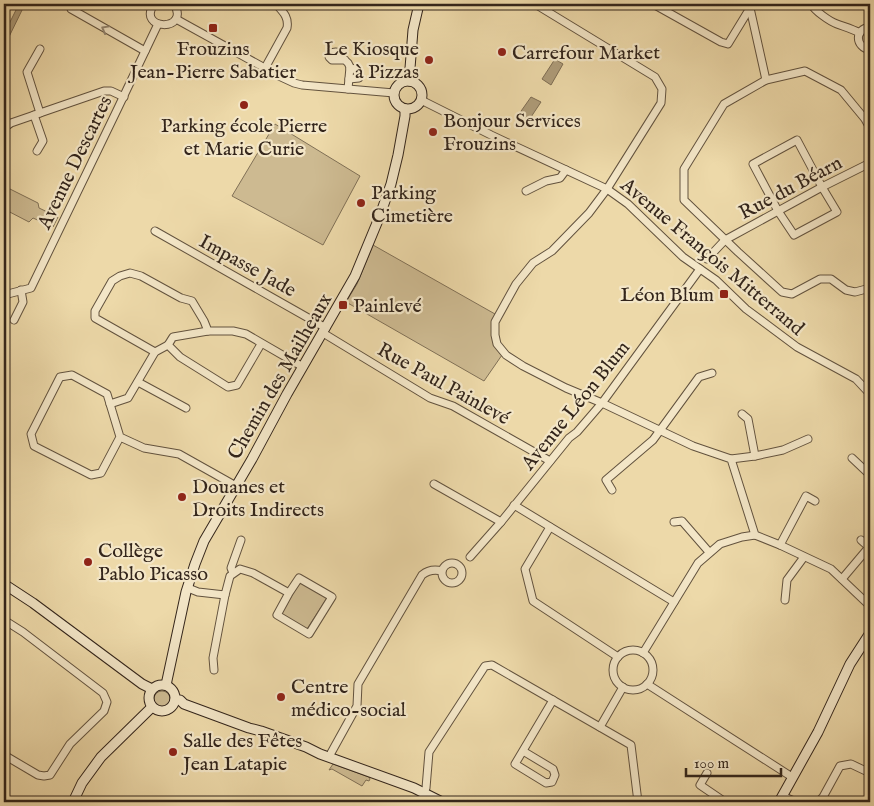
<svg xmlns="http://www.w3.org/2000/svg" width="874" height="806" font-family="'IM FELL English',serif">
<rect width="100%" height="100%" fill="#edd9a9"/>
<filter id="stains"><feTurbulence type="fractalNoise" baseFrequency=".004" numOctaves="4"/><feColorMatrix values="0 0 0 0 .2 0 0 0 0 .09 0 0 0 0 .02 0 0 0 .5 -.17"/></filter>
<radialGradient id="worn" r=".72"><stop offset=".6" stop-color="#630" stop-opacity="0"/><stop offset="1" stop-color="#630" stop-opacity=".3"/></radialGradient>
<g fill="#cdba91" stroke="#807056">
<path d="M275 124 360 176 323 245 232 196Z"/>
<path d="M4 186 38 203 39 208 58 217 53 227 33 218 29 222 4 209Z"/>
<path d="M373 245 495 314C492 329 491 343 502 355L484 381 346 302 357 284Z"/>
<path d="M300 582 327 598 307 629 281 614Z"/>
<circle cx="162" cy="699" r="8"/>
<path d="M333 764 369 777 370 779 369 781 366 780 362 786 332 769 329 770Z"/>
</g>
<g fill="#ae9c79" stroke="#7d6c53">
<path d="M19 4H25L4 47V34Z"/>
<path d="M555 59 563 64 551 85 542 79Z"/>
<path d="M531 97 541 102 529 120 519 114Z"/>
</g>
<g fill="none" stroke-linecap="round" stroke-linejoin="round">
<g stroke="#62523e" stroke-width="9">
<g id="street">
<path d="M70 4 71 9 145 51"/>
<path d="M154 4C136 31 191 32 174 4"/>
<path d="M535 4 655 77 662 89 661 103 607 189 589 213 552 251 533 263 516 284 495 322V335L497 344 506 355 523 366 566 388 602 403 693 446 731 459 755 535 780 545 831 569 870 606"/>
<path d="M653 4 721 42 728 44 750 8"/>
<path d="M753 4 750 8 766 80"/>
<path d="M811 4C815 11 829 21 837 24 845 27 852 29 860 33"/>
<path d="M176 19 281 77 294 83 302 85 394 93"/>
<path d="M870 27C854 29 855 47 870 50"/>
<path d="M40 49 27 72 40 113"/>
<path d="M345 60H332L329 57 330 53 336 52 348 63 350 67 348 89"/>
<path d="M265 68 287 28C289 17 283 12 276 4"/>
<path d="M349 79 359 78 360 76 355 69 350 68"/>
<path d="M421 100 491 135 607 189 628 204 683 257 716 280 746 309 797 347 856 379 870 394"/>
<path d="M34 115 43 141 37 151"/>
<path d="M4 128 11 123 104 91H111L124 97"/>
<path d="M870 128 865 119 841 90 805 71 766 80 724 104 684 169V200L738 252 782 292 792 294 820 279H831L846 290 855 292 870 288"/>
<path d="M797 140 822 187 837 212 794 235 778 211 753 164Z"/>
<path d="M526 191 546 181 560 178 566 170"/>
<path d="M155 231 326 328"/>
<path d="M707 259 725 240 822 187 870 163"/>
<path d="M4 295 31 288 118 108 158 24"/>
<path d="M14 320 23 302 21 290"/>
<path d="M323 333 430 398 453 406 550 461"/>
<path d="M168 345 180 357 228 387 237 385 261 344"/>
<path d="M155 352 95 318V311L112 281 120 276 130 273 141 276 181 298 192 301 204 321 208 331H233L246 334 303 367"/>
<path d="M138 382 186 408"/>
<path d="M110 404 128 398 155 352 168 345 173 337 208 331"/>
<path d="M742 414 748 419 755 456"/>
<path d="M120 437 101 473 91 475 34 446 31 434 60 377 72 375 107 394 120 437 144 448 179 454 236 486"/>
<path d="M852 458 870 475"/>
<path d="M731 459 755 456 783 450 808 439"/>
<path d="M434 484 501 522"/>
<path d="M612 490 606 480 653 440 699 377 712 373"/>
<path d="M514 505 674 602"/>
<path d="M674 522 682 521 709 552"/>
<path d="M550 527 525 569 533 601 618 657"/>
<path d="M780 545 806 496 815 501"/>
<path d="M470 557 501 522 569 438 577 432 602 403 700 269"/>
<circle cx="452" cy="573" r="10"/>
<path d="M233 573 231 568 241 540"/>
<path d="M842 579 869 547 861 540"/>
<path d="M188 588 198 592 225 595 230 576 240 569 253 573 289 593 277 615 309 634 332 597 299 578 289 593"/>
<path d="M785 600 787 580 804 557"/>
<path d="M4 620 23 632 103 693 107 702 104 711 70 744 50 775 44 776 38 775 4 755"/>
<circle cx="633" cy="670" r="20"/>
<path d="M643 653 698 563 720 544 742 537 755 535"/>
<path d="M214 670 213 658 225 595"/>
<path d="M647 684 792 777"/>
<path d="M4 686 5 685"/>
<path d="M600 727 623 687"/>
<path d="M523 751 553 769 555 775 552 782 546 783 515 764 553 700"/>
<path d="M330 757 331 753 357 706 358 684 422 575C428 570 434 569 442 571"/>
<path d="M707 773 700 785 725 802"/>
<path d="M424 793 426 788 429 752 485 666 492 665 631 745 638 802"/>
<path d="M782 796 796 802"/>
<path d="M818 802 823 797 840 766 851 764 870 773"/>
</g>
</g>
<g stroke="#33251b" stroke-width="11">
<g id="secondary">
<circle cx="408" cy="95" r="14"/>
<path d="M409 81 413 30 419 4"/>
<path d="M4 584 33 603 142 684 152 689"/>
<path d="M166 685 186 592 195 564 204 541 252 459 287 394 355 276 379 218 391 184 398 155 405 116V109"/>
<circle cx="162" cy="698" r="13"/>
<path d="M175 700H180L184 704 249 728 261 731 306 747 320 754 414 788 442 802"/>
<path d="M73 802 82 783 101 757 152 707"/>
<path d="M779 802 818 732 850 664 870 633"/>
</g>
</g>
<use href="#street" stroke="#f3e6c7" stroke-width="7"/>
<use href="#secondary" stroke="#f3e6c7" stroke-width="9"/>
</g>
<defs><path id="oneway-chevron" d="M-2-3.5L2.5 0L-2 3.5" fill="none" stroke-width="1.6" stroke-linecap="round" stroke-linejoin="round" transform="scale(1.25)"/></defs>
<use stroke="#938671" href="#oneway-chevron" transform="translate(105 29) rotate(-151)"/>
<g fill="#8f2418" stroke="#f3e6c7" stroke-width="2">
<rect x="208" y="23" width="10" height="10" rx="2.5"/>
<circle cx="502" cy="52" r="5"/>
<circle cx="429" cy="60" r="5"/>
<circle cx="244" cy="105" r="5"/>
<circle cx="433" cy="132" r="5"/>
<circle cx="361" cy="203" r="5"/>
<rect x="719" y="289" width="10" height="10" rx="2.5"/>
<rect x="338" y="300" width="10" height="10" rx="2.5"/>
<circle cx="182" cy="497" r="5"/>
<circle cx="88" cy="562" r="5"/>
<circle cx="281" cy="697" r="5"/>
<circle cx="173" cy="752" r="5"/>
</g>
<g text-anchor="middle" stroke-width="4.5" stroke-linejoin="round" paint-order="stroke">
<g font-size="20" fill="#33251b" stroke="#f3e6c7" text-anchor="start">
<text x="213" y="55" text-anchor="middle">Frouzins<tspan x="213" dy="23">Jean-Pierre Sabatier</tspan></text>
<text x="419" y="55" text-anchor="end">Le Kiosque<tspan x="419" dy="23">à Pizzas</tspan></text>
<text x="512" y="59">Carrefour Market</text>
<text x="443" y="127">Bonjour Services<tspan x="443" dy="23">Frouzins</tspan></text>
<text x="244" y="132" text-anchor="middle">Parking école Pierre<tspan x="244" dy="23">et Marie Curie</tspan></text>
<text x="371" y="199">Parking<tspan x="371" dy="23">Cimetière</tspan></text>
<text x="714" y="301" text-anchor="end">Léon Blum</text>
<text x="353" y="312">Painlevé</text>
<text x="192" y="493">Douanes et<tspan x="192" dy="23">Droits Indirects</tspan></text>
<text x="98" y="557">Collège<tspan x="98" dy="23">Pablo Picasso</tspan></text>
<text x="291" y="693">Centre<tspan x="291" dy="23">médico-social</tspan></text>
<text x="183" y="747">Salle des Fêtes<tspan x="183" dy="23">Jean Latapie</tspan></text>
</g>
<g font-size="20" fill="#33251b" stroke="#f3e6c7">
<text transform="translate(74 162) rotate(-64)" y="7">Avenue Descartes</text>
<text transform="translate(790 187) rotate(-28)" y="7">Rue du Béarn</text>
<text transform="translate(713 256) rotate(40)" y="7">Avenue François Mitterrand</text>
<text transform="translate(248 265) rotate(29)" y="7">Impasse Jade</text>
<text transform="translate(279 376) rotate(-60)" y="7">Chemin des Mailheaux</text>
<text transform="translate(444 383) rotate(29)" y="7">Rue Paul Painlevé</text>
<text transform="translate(575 405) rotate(-51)" y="7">Avenue Léon Blum</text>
</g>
</g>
<rect width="874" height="806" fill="none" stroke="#edd9a9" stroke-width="20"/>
<rect x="5" y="5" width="864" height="796" fill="none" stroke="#33251b" stroke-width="2.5"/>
<rect x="10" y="10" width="854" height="786" fill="none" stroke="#33251b"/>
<path d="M686 768v8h95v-8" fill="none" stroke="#33251b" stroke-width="2.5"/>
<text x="694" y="768" font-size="15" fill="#33251b" stroke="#f3e6c7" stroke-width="4" paint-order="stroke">100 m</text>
<rect width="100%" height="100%" filter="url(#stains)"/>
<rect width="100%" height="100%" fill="url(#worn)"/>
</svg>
